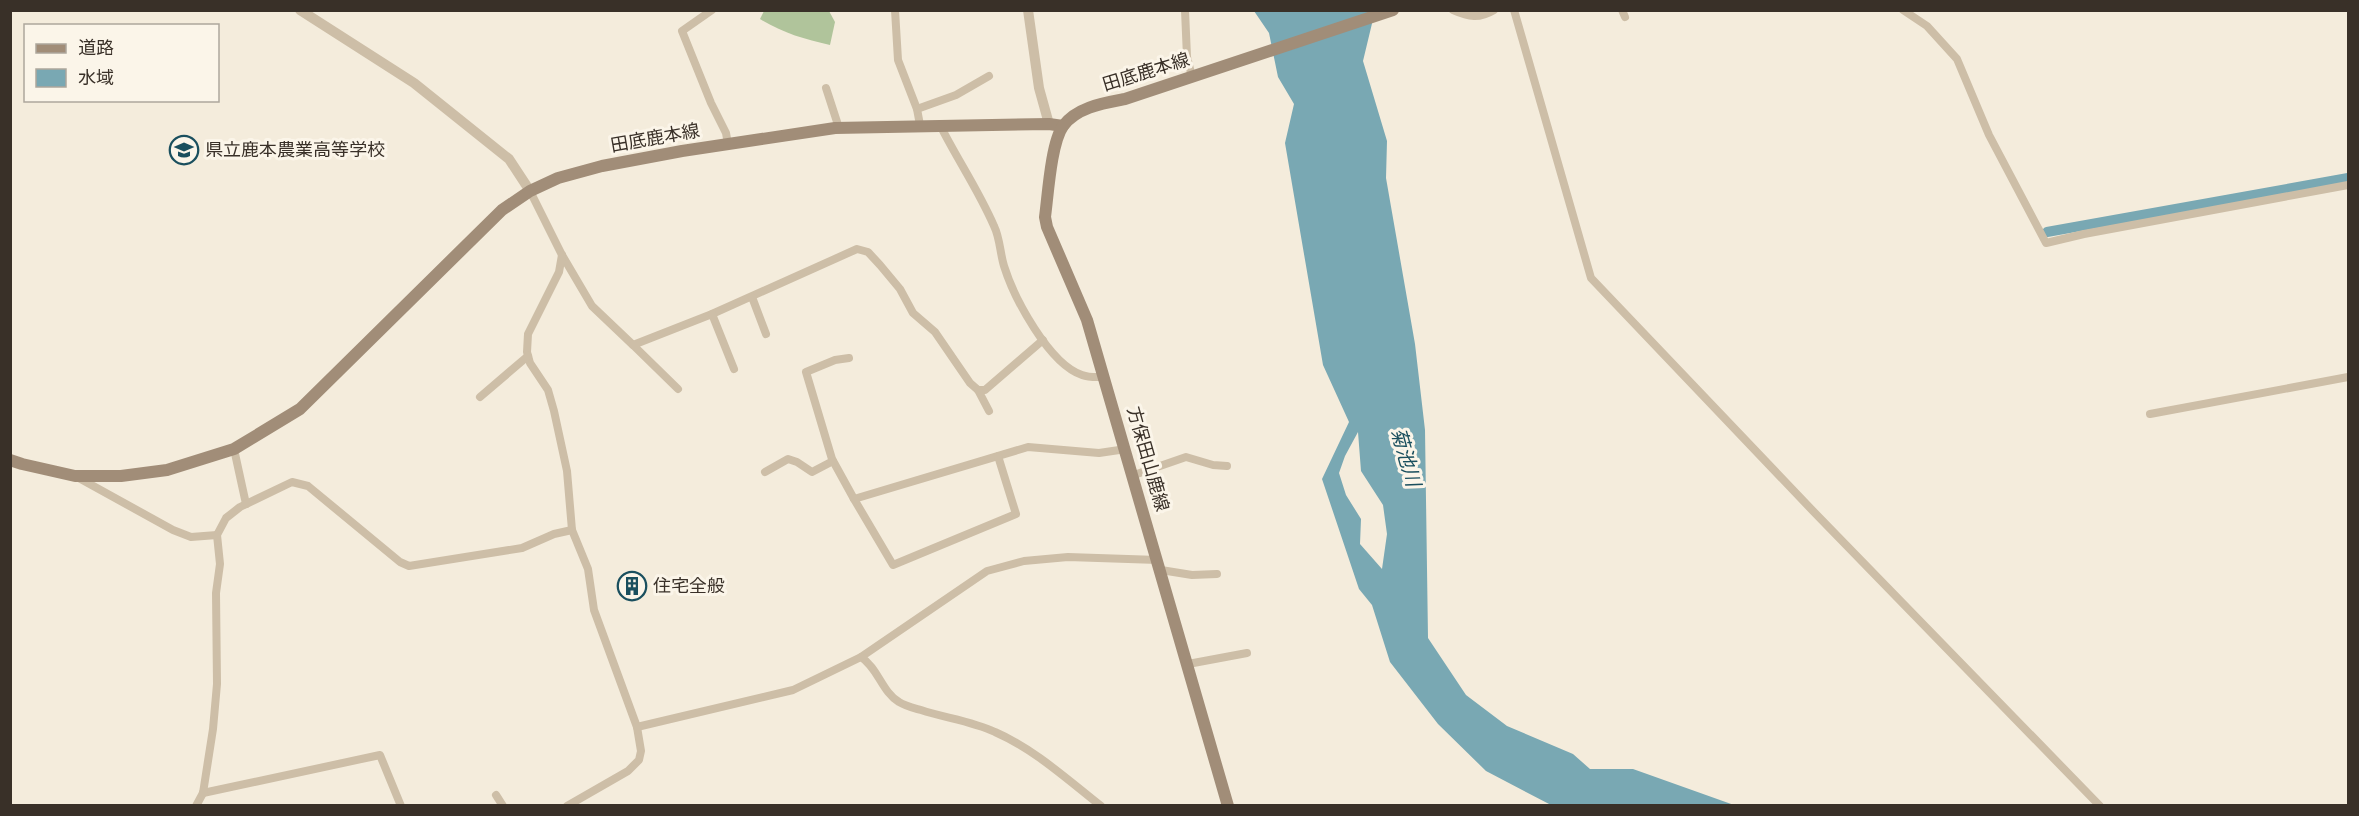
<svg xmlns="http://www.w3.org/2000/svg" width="2359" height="816" font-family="'Asap Condensed','Noto Sans JP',sans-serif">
<rect width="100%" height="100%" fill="#f4ecdc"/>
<path fill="#b0c49b" d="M764 11H829L835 22 830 45C804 39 783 33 760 19Z"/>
<path fill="#79a8b3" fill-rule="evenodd" d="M1254 11H1375L1363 61 1387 141 1386 178 1415 344 1425 430 1428 638 1466 695 1507 726 1573 754 1590 769H1633L1734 805H1551L1486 771 1438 724 1390 662 1372 605 1359 589 1322 479 1349 422 1323 365 1285 143 1294 104 1278 77 1269 33ZM1358 432 1361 471 1383 505 1387 534 1382 569 1360 544 1361 519 1346 495 1339 473 1345 456Z"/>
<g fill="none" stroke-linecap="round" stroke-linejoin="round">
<path stroke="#79a8b3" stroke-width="10" d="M2047 232 2348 178"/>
<g stroke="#cdbea7" stroke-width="8">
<path d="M712 10 682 31 711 103 726 133 728 144"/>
<path d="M895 10 898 60 917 109 920 125"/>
<path d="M1185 10 1187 57 1192 77"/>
<path d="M1453 10C1469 17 1479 19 1494 10"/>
<path d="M1514 10 1591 278 1813 511 2100 806"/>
<path d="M1622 10 1625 17"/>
<path d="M1903 10 1927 26 1957 59 1989 135 2046 243 2084 234 2348 185"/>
<path d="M826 88 839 128"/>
<path d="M917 109 956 95 989 76"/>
<path d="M940 125C957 159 979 191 994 226 1000 238 1000 253 1004 266 1014 298 1049 364 1082 375 1090 378 1097 377 1105 377"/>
<path d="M530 191 562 255 592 306 633 345 712 314 857 249 868 252 880 265 900 289 913 313 935 332 970 383 978 390H985L1043 340"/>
<path d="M562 255 559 272 528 334 527 352 530 363 548 390 554 411 567 471 572 530 588 569 594 610 637 727 641 751 639 760 628 771 567 806"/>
<path d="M752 297 766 334"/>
<path d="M712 314 734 369"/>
<path d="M633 345 678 389"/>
<path d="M849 358 835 360 806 372 832 459 854 499 1028 447 1099 453 1126 449"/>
<path d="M978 390 989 411"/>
<path d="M480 397 528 356"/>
<path d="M2150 414 2348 377"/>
<path d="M234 449 246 504"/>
<path d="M765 472 788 459 797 462 812 472 833 461"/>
<path d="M1134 475 1186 457 1213 465 1227 466"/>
<path d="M77 477 173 530 191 537 217 535"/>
<path d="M854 499 893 565 1016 514 998 456"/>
<path d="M1161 570 1192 575 1217 574"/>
<path d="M861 657 987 571 1024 561 1068 557 1158 560"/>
<path d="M1188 664 1247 653"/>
<path d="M637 727 793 690 861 657C878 668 882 692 899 702 905 706 914 708 921 710 945 718 972 721 995 732 1034 749 1068 780 1101 806"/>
<path d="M203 793 380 755 401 806"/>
<path d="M496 795 503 806"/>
<path d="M196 806 203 793 213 729 217 684 216 593 220 564 217 535 226 518 240 507 292 482 308 486 400 562 409 566 522 548 554 534 572 530"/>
</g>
<g stroke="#cdbea7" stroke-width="10">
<path d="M300 10 414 83 509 159 530 191"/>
<path d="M1028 10 1039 88 1049 124"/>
</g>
<g stroke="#a18d78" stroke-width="12">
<path d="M10 460 22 464 75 476H121L167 470 234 449 300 409 502 210 530 191 558 178 602 166 682 151 835 128 1049 124 1063 126"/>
<path d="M1228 806 1087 320 1047 227 1045 217C1048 195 1051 143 1063 126 1077 107 1104 103 1125 99L1393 10"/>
</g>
</g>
<defs>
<g id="school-ring" transform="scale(1.5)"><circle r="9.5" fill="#fbf5e9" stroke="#1a4f5e" stroke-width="1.5"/><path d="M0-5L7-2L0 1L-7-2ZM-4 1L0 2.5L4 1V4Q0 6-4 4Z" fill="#1a4f5e"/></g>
<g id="building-ring" transform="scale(1.5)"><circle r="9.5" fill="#fbf5e9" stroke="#1a4f5e" stroke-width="1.5"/><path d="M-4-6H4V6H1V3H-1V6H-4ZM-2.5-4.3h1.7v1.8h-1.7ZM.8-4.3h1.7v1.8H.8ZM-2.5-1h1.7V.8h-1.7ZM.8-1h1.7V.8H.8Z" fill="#1a4f5e"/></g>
</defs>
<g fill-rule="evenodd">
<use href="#school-ring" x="184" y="150"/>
<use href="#building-ring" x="632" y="586"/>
</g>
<g text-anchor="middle" stroke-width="6" stroke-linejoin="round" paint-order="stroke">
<g font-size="18" fill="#393028" stroke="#fbf5e9">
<text transform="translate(1146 72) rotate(-17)" y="6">田底鹿本線</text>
<text transform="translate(655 138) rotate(-10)" y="6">田底鹿本線</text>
<text transform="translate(1148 459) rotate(74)" y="6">方保田山鹿線</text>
</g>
<g font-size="18" fill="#393028" stroke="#fbf5e9" text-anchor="start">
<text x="205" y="156">県立鹿本農業高等学校</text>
<text x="653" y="592">住宅全般</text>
</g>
<g font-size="20" font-style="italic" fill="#1a4f5e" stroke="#fbf5e9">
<text transform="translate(1406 457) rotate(74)" y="7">菊池川</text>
</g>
</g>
<rect width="2359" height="816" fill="none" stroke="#393028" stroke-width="24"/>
<rect x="24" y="24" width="195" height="78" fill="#fbf5e9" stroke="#ada69c" stroke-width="1.5"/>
<rect x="36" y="44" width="30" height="9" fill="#a18d78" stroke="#ada69c" stroke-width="1.5"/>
<text x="78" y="54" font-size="18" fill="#393028">道路</text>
<rect x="36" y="69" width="30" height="18" fill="#79a8b3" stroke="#ada69c" stroke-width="1.5"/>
<text x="78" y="84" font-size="18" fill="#393028">水域</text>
</svg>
